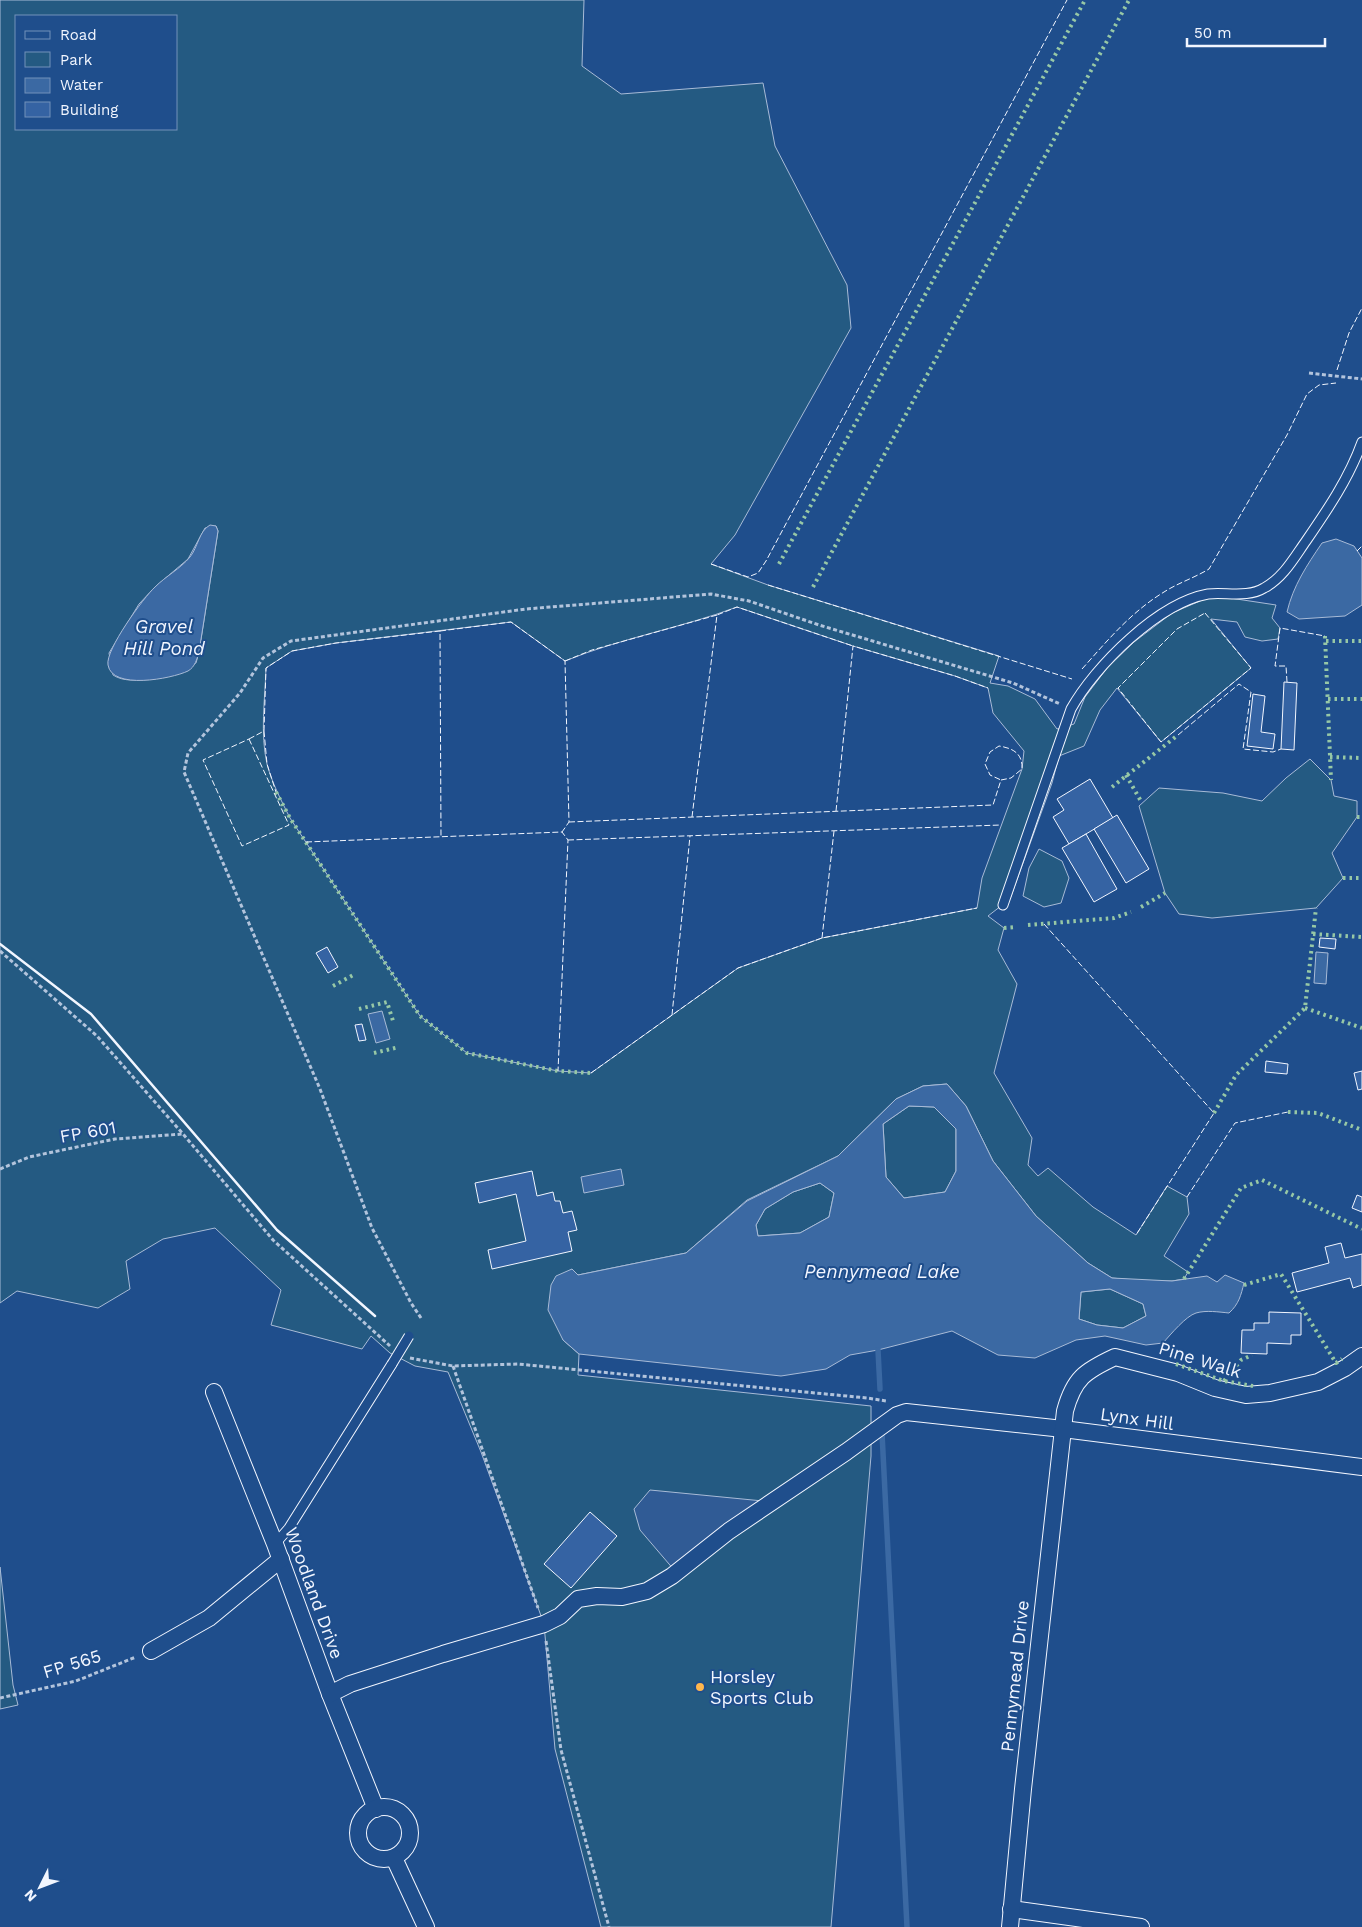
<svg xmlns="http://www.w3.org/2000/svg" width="1362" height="1927" font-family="'Work Sans',sans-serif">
<rect width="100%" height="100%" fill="#1f4e8c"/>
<g fill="#245a82" stroke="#a8bbd7" fill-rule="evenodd">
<path d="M0 0H584L582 66 621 94 763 83 775 146 847 285 851 328 735 535 711 564 768 585 999 656 990 683 1008 686 1035 699 1057 729 1074 724 1085 697 1107 668 1134 642 1172 613 1207 598H1230L1276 605 1272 618 1280 628 1278 639 1262 641 1245 637 1237 622 1211 619 1251 668 1161 742 1117 688 1100 710 1084 746 1059 756 1052 783 1010 899 988 916 1004 928 998 950 1017 984 994 1073 1032 1138 1028 1165 1038 1176 1048 1168 1093 1207 1136 1235 1167 1186 1187 1197 1189 1214 1164 1256 1188 1272 1184 1279 1172 1281H1144L1112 1278 1088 1263 1036 1216 993 1161 966 1106 947 1084 923 1086 896 1099 838 1156 747 1200 686 1253 578 1275 572 1269 563 1340 579 1354 578 1375 871 1406V1456L831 1927H601L555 1749 544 1624 481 1452 448 1372 415 1366 390 1353 371 1336 362 1349 271 1325 281 1290 215 1228 163 1239 126 1261 130 1289 98 1308 17 1291 0 1303ZM16 16H176V129H16ZM216 526 218 531 199 652 196 663C173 670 134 689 113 675L109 653 139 604 155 587 188 559 205 528ZM737 607 853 646 955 676 988 688 993 713 1024 751 1022 769 982 878 977 908 822 938 738 968 591 1073 558 1071 467 1053 420 1016 290 818C281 800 272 783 267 764 260 734 265 699 266 668L292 651 336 643 511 622 565 661C621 638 681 628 737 607Z"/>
<path d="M1310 759 1331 780 1334 796 1357 801V817L1332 853 1343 878 1316 908 1212 918 1179 914 1165 893 1139 806 1159 788 1223 793 1262 801 1286 778Z"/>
<path d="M1039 849 1062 861 1069 878 1061 903 1044 907 1023 896 1029 868Z"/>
<path d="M909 1106 934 1107 956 1129V1171L945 1192 904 1198 886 1177 883 1124Z"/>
<path d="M820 1183 834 1193 829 1217 800 1233 758 1236 756 1225 765 1209 793 1192Z"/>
<path d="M1110 1289 1143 1304 1146 1316 1123 1328 1097 1325 1079 1319 1081 1292Z"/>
<path d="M0 1567 13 1685 18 1705 0 1709Z"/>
</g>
<path fill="#305b95" stroke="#a8bbd7" d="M650 1490 763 1501 675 1571 640 1530 634 1509Z"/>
<g fill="#3b69a3" stroke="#a8bbd7" fill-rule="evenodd">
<path d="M210 525 216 526 218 531 199 652C197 659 195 667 188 671 171 679 112 690 108 665 105 650 144 597 155 587 166 576 180 569 190 557 198 547 199 531 210 525Z"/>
<path d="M1336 539 1354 546 1362 558V605L1345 616 1299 619 1287 612C1293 586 1307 565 1322 543Z"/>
<path d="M1316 952 1328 953 1326 984 1314 983Z"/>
<path d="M382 1011 390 1039 376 1043 368 1014Z"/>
<path d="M947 1084 966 1106 993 1161 1036 1216 1088 1263 1112 1278 1172 1281 1207 1276 1217 1282 1225 1275 1244 1283C1241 1295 1239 1304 1229 1313 1219 1312 1206 1310 1196 1313 1186 1316 1171 1334 1163 1343L1146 1345 1105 1336 1076 1340 1035 1358 998 1355 952 1331 878 1350 850 1355 826 1369 781 1376 579 1354 563 1340 548 1310 551 1285 556 1276 572 1269 578 1275 686 1253 747 1201 838 1156 896 1099 923 1086ZM909 1106 934 1107 956 1129V1171L945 1192 904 1198 886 1177 883 1124ZM820 1183 834 1193 829 1217 800 1233 758 1236 756 1225 765 1209 793 1192ZM1110 1289 1143 1304 1146 1316 1123 1328 1097 1325 1079 1319 1081 1292Z"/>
<path d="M621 1169 624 1185 584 1193 581 1177Z"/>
</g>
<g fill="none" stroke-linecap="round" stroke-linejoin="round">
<g stroke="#3b69a3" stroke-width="5.5">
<path d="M878 1350 880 1389"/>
<path d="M882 1433 907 1927"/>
</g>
</g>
<g fill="#3563a3" stroke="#f2f6ff">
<path d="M1284 682 1297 683 1294 750 1281 749Z"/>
<path d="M1253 694 1265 696 1261 732 1275 734 1273 749 1247 746Z"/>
<path d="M1090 779 1113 818 1069 844 1053 817 1064 810 1057 799Z"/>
<path d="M1117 815 1149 869 1126 883 1094 829Z"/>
<path d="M1086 834 1117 889 1094 902 1062 848Z"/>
<path d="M1320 938 1336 939 1335 949 1319 947Z"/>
<path d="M327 947 338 967 328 973 316 953Z"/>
<path d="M362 1024 366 1040 359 1041 355 1025Z"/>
<path d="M1266 1061 1288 1064 1287 1074 1265 1072Z"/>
<path d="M1362 1071V1089L1358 1090 1354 1073Z"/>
<path d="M532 1171 537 1196 553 1192 555 1201H560L563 1213 572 1211 577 1230 568 1232 572 1251 492 1269 488 1250 526 1241 516 1194 479 1203 475 1183Z"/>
<path d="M1357 1195 1362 1197V1212L1352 1208Z"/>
<path d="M1341 1243 1345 1258 1362 1254V1285L1353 1288 1350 1278 1297 1292 1292 1273 1329 1263 1325 1247Z"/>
<path d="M1269 1312 1301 1313V1335H1291V1344L1267 1343V1354L1241 1353 1242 1330H1254V1323H1269Z"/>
<path d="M590 1512 617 1536 571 1588 544 1564Z"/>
</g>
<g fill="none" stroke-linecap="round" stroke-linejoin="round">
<g stroke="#f2f6ff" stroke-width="11">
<g id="service">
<path d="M1003 905 1071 709C1095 666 1158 603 1208 594 1226 592 1248 598 1264 588 1283 578 1294 558 1306 541 1328 509 1349 478 1362 442"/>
<path d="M275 1544 289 1528 392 1364"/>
</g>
</g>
<g stroke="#f2f6ff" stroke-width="18">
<g id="minor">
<path d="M214 1392 275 1544 330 1694 376 1809"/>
<path d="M151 1651 209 1618 281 1559"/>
<path d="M330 1694 350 1684 443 1654 544 1624 560 1616 578 1599 597 1596 622 1597 647 1591 672 1576 729 1531 846 1452 897 1415 906 1412 1063 1429 1362 1467"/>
<circle cx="384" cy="1833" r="26"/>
<path d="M394 1858 426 1927"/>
<path d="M1011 1909 1141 1927"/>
<path d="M1010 1927 1023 1789 1065 1411C1074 1378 1085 1371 1115 1357L1178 1373 1215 1388 1246 1395 1270 1393 1318 1382 1345 1368 1362 1356"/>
</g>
</g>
<g stroke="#b3c4dc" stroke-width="3" stroke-dasharray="4 2.5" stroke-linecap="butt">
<path d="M1309 373 1362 379"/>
<path d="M0 951 97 1036 183 1134 273 1240 390 1346"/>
<path d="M0 1169 29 1157 115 1139 183 1134"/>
<path d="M421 1318 411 1303 372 1228 320 1089 184 772 188 753 240 693 263 658 291 641 526 609 711 594 749 601 819 625 1013 683 1060 704"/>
<path d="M410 1358 453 1366 518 1364 867 1398 886 1401"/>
<path d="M453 1366 538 1608"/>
<path d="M546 1641 561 1750 609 1927"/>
<path d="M0 1698 76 1681 136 1657"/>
</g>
<use href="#service" stroke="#1f4e8c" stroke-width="9"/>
<use href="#minor" stroke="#1f4e8c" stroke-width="16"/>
<g stroke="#f2f6ff" stroke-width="11" stroke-linecap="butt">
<path id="service-bridge" d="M392 1364 409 1336"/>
</g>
<use href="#service-bridge" stroke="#1f4e8c" stroke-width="9"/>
<g stroke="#97c8a6" stroke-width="4" stroke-dasharray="2.5 4" stroke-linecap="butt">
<path d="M779 564 1085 0"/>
<path d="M813 587 1129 0"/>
<path d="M1325 636 1331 780"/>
<path d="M1326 641H1362"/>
<path d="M1328 699H1362"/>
<path d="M1330 757 1362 758"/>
<path d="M1126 775 1142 803"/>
<path d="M1112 787 1178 735"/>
<path d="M276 792 290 818 420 1016 467 1053 558 1071 591 1073"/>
<path d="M1357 817H1362"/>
<path d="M1343 878H1362"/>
<path d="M1141 907 1165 893"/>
<path d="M1028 925 1114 918 1131 912"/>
<path d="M1004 928 1016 927"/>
<path d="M1313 934 1362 937"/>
<path d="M333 986 355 974"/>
<path d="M1305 1008 1362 1028"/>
<path d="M359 1009 387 1002 394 1024"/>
<path d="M374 1053 399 1047"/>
<path d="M1288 1112 1318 1113 1362 1130"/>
<path d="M1214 1113 1236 1075 1305 1008 1316 908"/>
<path d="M1184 1279 1241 1188 1262 1180 1362 1229"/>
<path d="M1244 1285 1281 1274 1336 1363 1342 1359"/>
<path d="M1176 1364 1224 1381 1253 1386"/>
<path d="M1224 1381 1241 1360 1252 1355"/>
</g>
<g stroke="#f2f6ff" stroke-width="1" stroke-dasharray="6 2.5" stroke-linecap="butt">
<path d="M1337 370 1349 333 1362 308"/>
<path d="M1357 551 1362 546"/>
<path d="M711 564 748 577 758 573 766 561 1067 0"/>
<path d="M768 585 1072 679"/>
<path d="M1205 613 1251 668 1161 742 1118 688 1177 629Z"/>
<path d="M440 631 511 622 565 661 569 822 562 832"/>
<path d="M565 661 592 650 717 615"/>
<path d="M1082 669C1107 641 1131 612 1164 592 1178 583 1194 578 1209 569L1287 435 1307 394 1319 385 1336 383"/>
<path d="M1287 682 1286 666H1275L1280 628 1325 636"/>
<path d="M264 731 266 668 292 651 336 643 440 631 441 837"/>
<path d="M1178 735 1239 684 1251 692 1243 749 1273 752 1281 749"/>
<path d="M249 739 289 825 242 846 203 760Z"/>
<path d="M249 739 264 731 267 764 276 792"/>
<path d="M836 811 853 646 955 676 988 688"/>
<path d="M692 817 717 615 737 607 853 646"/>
<path d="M569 822 993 805 1001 780 1011 778 1022 769C1023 753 1012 748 999 746L990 752 985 764 990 775 1001 780"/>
<path d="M568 840 1001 825"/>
<path d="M306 842 562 832 568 840 558 1071"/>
<path d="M1044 924 1214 1113 1136 1235"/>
<path d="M822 938 834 831"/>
<path d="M672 1015 690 836"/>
<path d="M591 1073 738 968 822 938 977 908"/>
<path d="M1187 1197 1235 1123 1288 1112"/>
</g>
<path stroke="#f2f6ff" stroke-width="2.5" d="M0 944 91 1014 277 1230 375 1316"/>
</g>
<circle fill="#ffb74d" stroke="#1f4e8c" stroke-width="2" cx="700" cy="1687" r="5"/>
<g text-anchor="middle" stroke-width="4" stroke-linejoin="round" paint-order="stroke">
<g font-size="18" fill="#f2f6ff" stroke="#1f4e8c">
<text transform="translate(88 1132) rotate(-10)" y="6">FP 601</text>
<text transform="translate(1200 1360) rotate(17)" y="6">Pine Walk</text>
<text transform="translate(1137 1419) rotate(8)" y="6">Lynx Hill</text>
<text transform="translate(314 1593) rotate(70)" y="6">Woodland Drive</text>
<text transform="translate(72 1664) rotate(-17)" y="6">FP 565</text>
<text transform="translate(1015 1676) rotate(-84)" y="6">Pennymead Drive</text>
</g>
<g font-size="18" fill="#f2f6ff" stroke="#1f4e8c" text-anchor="start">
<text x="710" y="1683">Horsley<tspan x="710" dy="21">Sports Club</tspan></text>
</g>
<g font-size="19" font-style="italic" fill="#f2f6ff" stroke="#1f4e8c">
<text x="164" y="633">Gravel<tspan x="164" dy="22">Hill Pond</tspan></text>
<text x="882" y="1278">Pennymead Lake</text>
</g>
</g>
<rect x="15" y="15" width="162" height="115" fill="#1f4e8c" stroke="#7391ba"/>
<rect x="25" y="31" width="25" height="8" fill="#1f4e8c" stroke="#7391ba"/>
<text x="60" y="40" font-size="15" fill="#f2f6ff">Road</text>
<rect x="25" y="52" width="25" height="15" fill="#245a82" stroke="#7391ba"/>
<text x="60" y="65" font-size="15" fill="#f2f6ff">Park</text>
<rect x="25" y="78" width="25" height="15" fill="#3b69a3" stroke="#7391ba"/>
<text x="60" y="90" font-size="15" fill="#f2f6ff">Water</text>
<rect x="25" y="102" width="25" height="15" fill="#3563a3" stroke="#7391ba"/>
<text x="60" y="115" font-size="15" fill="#f2f6ff">Building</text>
<g transform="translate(40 1887) rotate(228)" stroke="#1f4e8c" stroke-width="4" paint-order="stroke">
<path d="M0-4L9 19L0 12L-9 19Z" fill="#f2f6ff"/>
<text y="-8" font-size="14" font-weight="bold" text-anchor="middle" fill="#f2f6ff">N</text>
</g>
<path d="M1187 38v8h138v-8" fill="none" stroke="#f2f6ff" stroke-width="2.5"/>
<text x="1194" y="38" font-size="15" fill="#f2f6ff" stroke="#1f4e8c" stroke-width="4" paint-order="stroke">50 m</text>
</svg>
